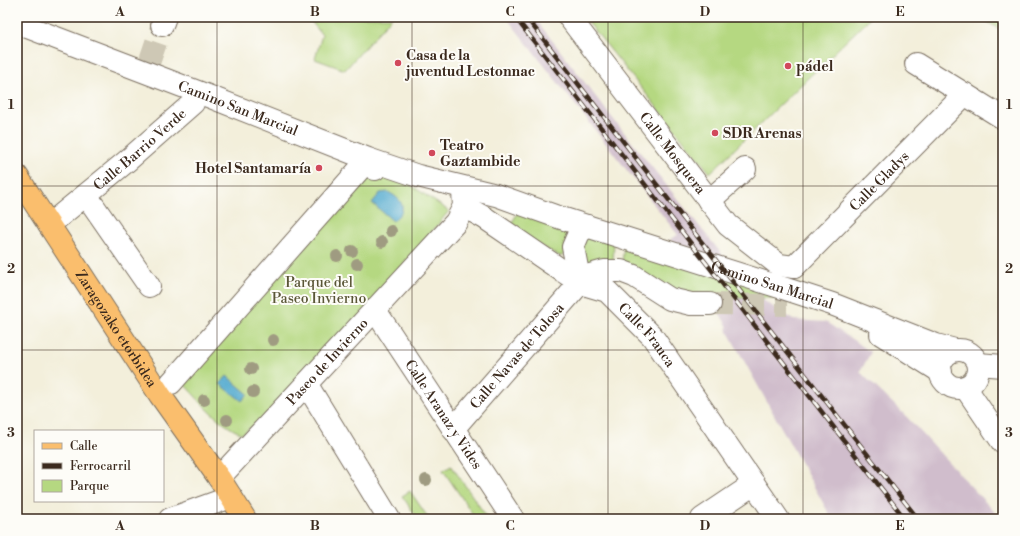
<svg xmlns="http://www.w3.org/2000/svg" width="1020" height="536" font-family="'Libre Bodoni',serif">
<rect width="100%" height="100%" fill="#fdfcf7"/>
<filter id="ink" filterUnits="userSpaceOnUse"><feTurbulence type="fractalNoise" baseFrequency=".025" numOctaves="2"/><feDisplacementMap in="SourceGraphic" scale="8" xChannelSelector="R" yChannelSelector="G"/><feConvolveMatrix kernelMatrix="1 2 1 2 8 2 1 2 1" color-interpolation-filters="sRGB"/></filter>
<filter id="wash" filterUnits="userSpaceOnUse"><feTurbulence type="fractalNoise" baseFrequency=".012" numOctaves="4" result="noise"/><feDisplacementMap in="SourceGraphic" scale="16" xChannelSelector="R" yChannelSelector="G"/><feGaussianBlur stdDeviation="0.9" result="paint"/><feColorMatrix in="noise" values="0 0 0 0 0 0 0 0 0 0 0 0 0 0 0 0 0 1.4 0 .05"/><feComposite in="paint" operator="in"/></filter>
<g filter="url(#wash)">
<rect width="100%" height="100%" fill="#f3efdb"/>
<path fill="#d0bdcc" d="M506 17H534L606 110 754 294 793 320 826 322 871 352 860 372 905 415 1001 519H832L728 332 727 325 670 239 678 235Z"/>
<g fill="#b5d881" stroke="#788150">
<path d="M308 17H392L345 70 315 59 322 35Z"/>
<path d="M584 17H871L710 173Z"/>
<path d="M979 17H1003V31Z"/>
<path d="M368 156 449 211 368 309 263 418 242 434C218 424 201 402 183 383Z"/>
<path d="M518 212 568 230 564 254 562 256H559L509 228Z"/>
<path d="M582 236 614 241 613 263 588 262 585 260Z"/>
<path d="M624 244 795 298H687L622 264Z"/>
<path d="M451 465 486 516 481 519H476L443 470Z"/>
<path d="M410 491 429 519H418L402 496Z"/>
</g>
<g fill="#52aacf" stroke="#466a76">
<path d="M388 192C394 195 404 201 402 210 401 214 396 218 393 221L372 203 380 193Z"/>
<path d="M227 376 248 394 242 401 220 384Z"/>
</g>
</g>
<g filter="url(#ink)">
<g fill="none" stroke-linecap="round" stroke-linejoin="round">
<g stroke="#cec8b5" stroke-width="22" stroke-dasharray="22 11" stroke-linecap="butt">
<path d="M149 63 162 25"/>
<path d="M710 304 787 305"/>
</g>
<g stroke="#7b6f60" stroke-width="24">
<g id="minor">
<path id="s1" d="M569 17 728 225 779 265 794 267"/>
<path id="s2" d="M17 23 203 94 368 159 418 176 496 195 558 217 786 289 832 304 936 345 955 350"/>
<path d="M162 25 165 17"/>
<path d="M916 64 1003 118"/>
<path d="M86 195 149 286"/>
<path d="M709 201 745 169"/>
<path id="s3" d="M464 206 485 218 580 283 607 291 652 336 778 519"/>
<path id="s4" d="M49 225 127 161 193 103"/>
<path id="s5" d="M794 267 965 94"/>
<path d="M580 283 573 247 579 233 587 226"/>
<path id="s6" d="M375 310 513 519"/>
<path d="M881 334 941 372"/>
<circle cx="959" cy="369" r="19"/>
<path d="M978 364 1003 366"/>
<path d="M171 383 365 163 375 169"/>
<path d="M307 385 389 519"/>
<path d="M965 387 1003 443"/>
<path id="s7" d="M453 429 580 283 590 275 604 271H621L634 276 670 299 691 304H710"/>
<path id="s8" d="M219 478 456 222 464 206 463 192"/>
<path d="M170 519 231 497"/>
<path d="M702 519 754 484"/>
</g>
</g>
<g stroke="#7b6f60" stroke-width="24">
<g id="major">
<path id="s9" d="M17 176 160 395 219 478 245 519"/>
</g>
</g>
<use href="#minor" stroke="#fff" stroke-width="22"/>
<use href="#major" stroke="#fabe6d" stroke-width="22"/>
<g stroke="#3b2a1e" stroke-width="4.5">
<g id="rail">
<path d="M515 17 905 519"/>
<path d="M526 17 918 519"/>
</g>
</g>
<use href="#rail" stroke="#fdfcf7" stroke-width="3" stroke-dasharray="9" stroke-linecap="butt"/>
</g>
<g fill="#9f9b81">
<circle cx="391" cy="231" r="6"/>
<circle cx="382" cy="242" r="6"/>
<circle cx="352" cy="251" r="6"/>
<circle cx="337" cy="256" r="6"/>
<circle cx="357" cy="264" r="6"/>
<circle cx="273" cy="340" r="6"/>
<circle cx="251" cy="369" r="6"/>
<circle cx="253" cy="392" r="6"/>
<circle cx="204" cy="400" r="6"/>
<circle cx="227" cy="420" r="6"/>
<circle cx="426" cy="480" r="6"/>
</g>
</g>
<path fill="none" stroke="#3b2a1e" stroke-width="1" stroke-opacity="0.55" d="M217 17V519M412 17V519M608 17V519M803 17V519M17 186H1003M17 350H1003"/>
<g fill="#d1495b" stroke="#fdfcf7" stroke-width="1.5">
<circle cx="398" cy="63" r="4"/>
<circle cx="788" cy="66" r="4"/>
<circle cx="715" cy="133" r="4"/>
<circle cx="432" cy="153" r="4"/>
<circle cx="319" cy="168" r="4"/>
</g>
<g text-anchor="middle" stroke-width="4" stroke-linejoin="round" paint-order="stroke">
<g font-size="14" font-weight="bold" fill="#3b2a1e" stroke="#fdfcf7" text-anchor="start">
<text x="406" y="60">Casa de la<tspan x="406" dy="16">juventud Lestonnac</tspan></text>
<text x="796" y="71">pádel</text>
<text x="723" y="138">SDR Arenas</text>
<text x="440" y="150">Teatro<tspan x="440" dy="16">Gaztambide</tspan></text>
<text x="311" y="173" text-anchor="end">Hotel Santamaría</text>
</g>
<g font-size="14" fill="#3b2a1e" stroke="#fdfcf7">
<text dy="5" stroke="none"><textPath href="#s2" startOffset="237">Camino San Marcial</textPath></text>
<text dy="5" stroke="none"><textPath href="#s4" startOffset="118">Calle Barrio Verde</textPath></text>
<text dy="5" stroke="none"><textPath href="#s1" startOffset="171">Calle Mosquera</textPath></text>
<text dy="5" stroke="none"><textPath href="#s5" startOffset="121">Calle Gladys</textPath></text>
<text dy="5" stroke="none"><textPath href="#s2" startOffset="800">Camino San Marcial</textPath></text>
<text dy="5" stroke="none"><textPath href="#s9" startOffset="182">Zaragozako etorbidea</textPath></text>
<text dy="5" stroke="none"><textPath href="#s3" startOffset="227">Calle Frauca</textPath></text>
<text dy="5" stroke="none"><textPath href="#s7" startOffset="97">Calle Navas de Tolosa</textPath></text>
<text dy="5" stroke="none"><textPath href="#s8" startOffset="159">Paseo de Invierno</textPath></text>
<text dy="5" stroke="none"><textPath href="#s6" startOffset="125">Calle Aranaz y Vides</textPath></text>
</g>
<g font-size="14" fill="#5a5637" stroke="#fdfcf7">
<text x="319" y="287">Parque del<tspan x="319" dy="16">Paseo Invierno</tspan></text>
</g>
</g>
<rect width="1020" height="536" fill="none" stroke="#fdfcf7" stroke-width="44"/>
<rect x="34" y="430" width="130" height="72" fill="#fdfcf7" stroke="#afa8a0"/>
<rect x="42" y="443" width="20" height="6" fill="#fabe6d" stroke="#afa8a0"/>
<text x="70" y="450" font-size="12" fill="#3b2a1e">Calle</text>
<rect x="42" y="463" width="20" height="6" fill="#3b2a1e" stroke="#afa8a0"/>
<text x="70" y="470" font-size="12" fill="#3b2a1e">Ferrocarril</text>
<rect x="42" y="480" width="20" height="12" fill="#b5d881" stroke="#afa8a0"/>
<text x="70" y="490" font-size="12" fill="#3b2a1e">Parque</text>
<rect x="22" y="22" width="976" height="492" fill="none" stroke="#3b2a1e" stroke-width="1.5"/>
<g font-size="13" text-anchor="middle" font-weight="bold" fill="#3b2a1e">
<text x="120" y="16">A</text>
<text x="315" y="16">B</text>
<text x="510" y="16">C</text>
<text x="705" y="16">D</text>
<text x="900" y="16">E</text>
<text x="11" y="109">1</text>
<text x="1009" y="109">1</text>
<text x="11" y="273">2</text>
<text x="1009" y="273">2</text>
<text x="11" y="437">3</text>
<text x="1009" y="437">3</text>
<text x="120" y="530">A</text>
<text x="315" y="530">B</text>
<text x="510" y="530">C</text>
<text x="705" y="530">D</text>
<text x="900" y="530">E</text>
</g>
</svg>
